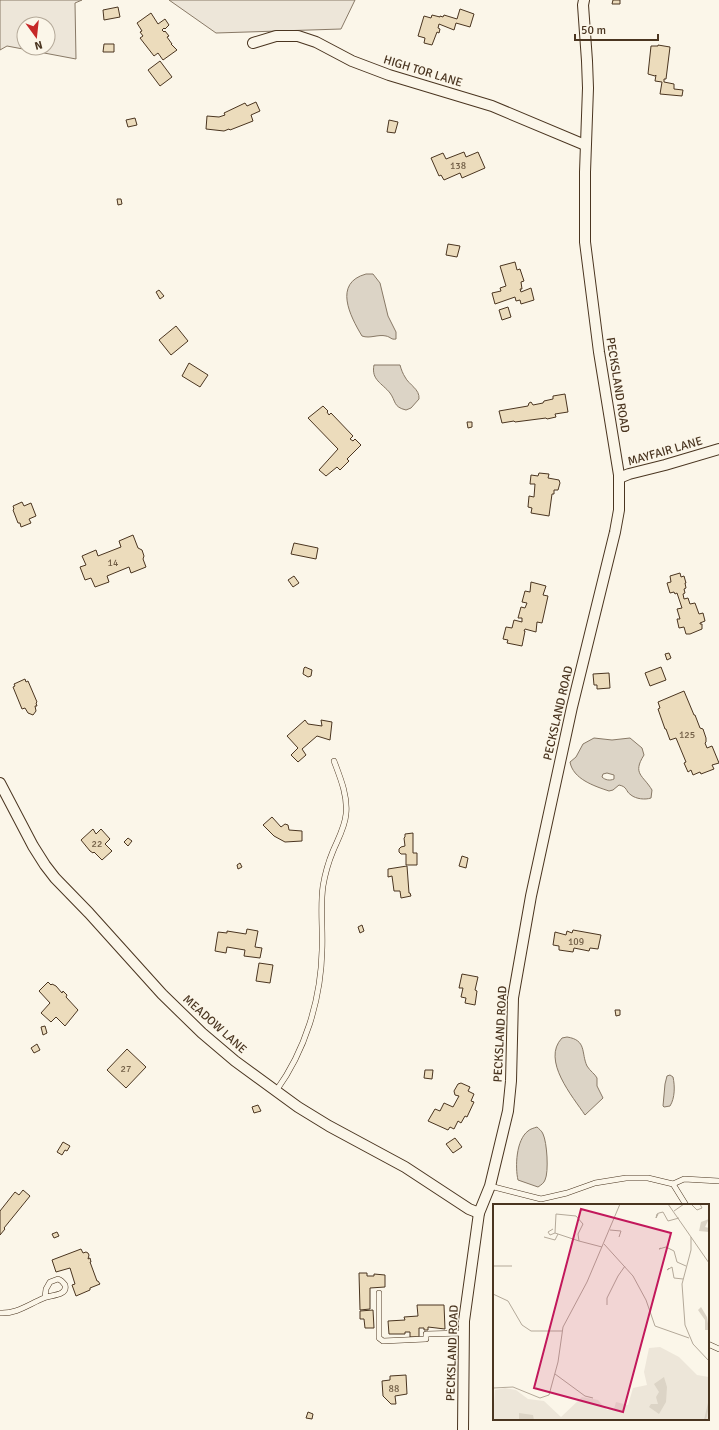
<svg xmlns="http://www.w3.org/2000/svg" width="719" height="1430" font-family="Signika,sans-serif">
<rect width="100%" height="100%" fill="#fbf6e9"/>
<g fill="#ede6d9" stroke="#887966" fill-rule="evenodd">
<path d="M0 0H82L75 3 76 59 7 46 0 50ZM24 24H48V48H24Z"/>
<path d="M169 0H355L341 29 216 33Z"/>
</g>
<g fill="#dcd4c6" stroke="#887966" fill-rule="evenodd">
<path d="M366 274H373L380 283 388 316 396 332V339C391 340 391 337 386 336 378 334 370 339 362 336 350 316 333 283 366 274Z"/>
<path d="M374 365H400C401 369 403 374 405 377 409 385 420 389 419 399L411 408 406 410C393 407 396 401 390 393 382 383 371 380 374 365Z"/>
<path d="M594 738 612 740 630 738 642 748 644 755C632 774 643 775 652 790L651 798C645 800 636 799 631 795 625 791 628 787 619 785L613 790 609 791C594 786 573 779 570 762L576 757 583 744ZM607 773 614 775V779C610 781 605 780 602 777L603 774Z"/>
<path d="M567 1037C587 1040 581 1053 587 1066 590 1071 595 1074 597 1078V1086L603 1098 585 1115C573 1097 541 1060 562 1038Z"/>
<path d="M670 1075 673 1077C675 1086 675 1098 670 1106L664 1107 663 1106 665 1084 667 1076Z"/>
<path d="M537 1127C539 1129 542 1131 543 1134 547 1142 549 1172 545 1180 544 1183 541 1185 538 1187L518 1180C515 1167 516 1140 528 1131 530 1129 534 1128 537 1127Z"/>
</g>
<g fill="#ecdcbc" stroke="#4a3520">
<path d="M613 0H620V4H612Z"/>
<path d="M118 7 120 17 104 20 103 10Z"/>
<path d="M460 9 474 14 470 27 456 23 454 30 439 24 438 28 440 29 439 33 437 32 432 45 424 43 425 38 418 36 424 16 431 18 432 15 440 17V16L443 17 444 15 457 19Z"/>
<path d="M151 13 158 24 165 19 169 25 165 29 164 28 162 30 164 32 165 31 169 36 167 37 172 44H171L177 50 163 60 158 53 154 56 140 38 143 36 140 32 142 31 137 23Z"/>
<path d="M104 44H114V52H103Z"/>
<path d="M658 45 670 47 666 79H664V82L674 84V89L683 90 682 96 660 94 662 82 655 81 656 75 655 76 648 74 651 46H658Z"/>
<path d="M160 61 172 77 160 86 148 70Z"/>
<path d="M256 102 260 111 251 115 253 121 230 130 229 129 224 131 206 129 207 116 219 117 225 115 224 113 245 103 247 106Z"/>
<path d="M135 118 137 125 128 127 126 120Z"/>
<path d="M389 120 398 122 395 133 387 132Z"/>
<path d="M464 152 466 157 478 152 485 168 462 178 460 173 444 180 441 175 439 176 431 158 443 153 446 159Z"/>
<path d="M117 199H121L122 204 118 205Z"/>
<path d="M448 244 460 246 457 257 446 255Z"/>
<path d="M515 262 517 270 520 269 524 281 521 282 522 289H520L521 292 531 288 534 300 521 304 520 300 516 301 515 297 495 304 492 293 501 291 500 288 506 286 500 266Z"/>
<path d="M159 290 164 296 160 299 156 292Z"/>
<path d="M508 307 511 317 502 320 499 310Z"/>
<path d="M176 326 188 341 171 355 159 340Z"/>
<path d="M189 363 208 375 200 387 182 376Z"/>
<path d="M565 394 568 412 555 414 556 417 547 419 546 418 515 422 514 421 502 423 499 411 528 406 529 403 531 402 533 405 543 403 544 401 553 399V396Z"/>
<path d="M323 406 328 411 327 412 329 415 331 413 353 436 350 439 353 441 355 439 361 445 347 459 349 461 340 470 337 467 326 476 319 470 338 449 308 418Z"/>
<path d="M467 422H472V427L468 428Z"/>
<path d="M539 473 549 474 548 478 559 480 560 483 558 490H554V494H552L549 516 531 513 532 508 528 507 529 496 534 497 535 484H530L531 475 538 476Z"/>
<path d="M22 502 24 506 31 503 36 516 29 519 31 523 21 527 20 523H18L13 510 14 509 13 506Z"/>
<path d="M133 535 138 548 142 550 144 556 143 559 146 567 131 573 129 567 107 576 109 582 95 587 91 578 85 580 80 567 86 565 82 556 96 550 98 556 121 547 119 541Z"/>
<path d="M294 543 318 548 316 559 291 554Z"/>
<path d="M680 573 681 577 684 576 686 583H685L686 588 684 589 685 593 683 594 684 599 688 598 690 604 695 603 699 614 703 613 705 621 700 623V624H702V629L690 634H686L684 627 679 628 677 619H680L677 609 682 608 677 593 675 594 674 592 670 593 667 583 671 582 670 576Z"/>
<path d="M294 576 299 583 293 587 288 580Z"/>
<path d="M531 582 546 586 543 595 548 596 542 623 537 622 536 632 525 629 524 631H525L522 646 507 643 508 640 503 639 506 627 512 628 514 620 522 622V618H518L521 607 525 608 527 603 522 602 525 591 530 592Z"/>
<path d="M669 653 671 658 667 660 665 654Z"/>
<path d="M305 667 312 670 311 676 308 677 303 674 304 668Z"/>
<path d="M661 667 666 680 650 686 645 673Z"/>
<path d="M609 673 610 688 597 689V685H594L593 674Z"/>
<path d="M25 679 26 682 28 681 37 702 36 703 37 706H35L36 711 33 715 28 713 25 708 22 709 13 687 15 686 14 684Z"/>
<path d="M684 691 694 715H695L700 728 703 729 706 738V742L705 743 707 748 712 746 719 763 712 765 714 769 701 774 700 772 693 775 691 770 688 772 684 763 686 762 676 738 670 740 666 729H665L658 709 660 708 658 702Z"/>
<path d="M305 720 308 724 322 726 321 720 332 722 330 740 317 736 302 749 306 755 298 762 291 755 298 748 287 736Z"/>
<path d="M272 817 281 827 285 824 288 825 289 830 302 831V841L285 842 274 836 263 825Z"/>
<path d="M93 829 96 834 101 829 110 839 105 844 112 851 102 860 94 852 93 853 90 851 81 840Z"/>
<path d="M413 833V853H417V865H406V854H401L399 852V849L401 847 405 846 404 838 405 837V834Z"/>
<path d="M128 838 132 841 128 846 124 842Z"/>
<path d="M462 856 468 858 466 868 459 866Z"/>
<path d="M240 863 242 867 238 869 237 865Z"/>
<path d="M407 866 409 893H410L411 896 401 898 400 891H394L392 876 388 877V869Z"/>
<path d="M362 925 364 931 360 933 358 927Z"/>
<path d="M247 929 258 931 255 947 262 948 260 958 244 956 245 950 227 947 226 953 215 951 218 932 227 933V931L246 934Z"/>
<path d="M573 930 601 935 598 949 590 948 589 951 574 948 573 952 559 950V946L553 945 555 932 566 935 567 931 572 933Z"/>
<path d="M259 963 273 965 270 983 256 981Z"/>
<path d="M462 974 478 977 475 990 477 991 475 1005 465 1003 466 998 461 997 463 988H459Z"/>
<path d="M48 982 51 985 52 984 56 986 62 993 63 991 67 995 66 997 78 1010 65 1026 56 1017 51 1022 41 1013 50 1003 39 991Z"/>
<path d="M615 1010H620V1015L616 1016Z"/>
<path d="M45 1026 47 1033 43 1035 41 1027Z"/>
<path d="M37 1044 40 1050 34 1053 31 1048Z"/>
<path d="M127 1049 146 1067 126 1088 107 1070Z"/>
<path d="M425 1070H433L432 1079 424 1078Z"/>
<path d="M461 1083 470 1087 468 1091 474 1094 471 1101 474 1102 467 1117 465 1116 461 1123 458 1121 454 1129 450 1127 448 1130 428 1121 435 1109 440 1111 444 1103 453 1107 459 1096 455 1095 454 1091 458 1084Z"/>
<path d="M258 1105 261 1111 254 1113 252 1107Z"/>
<path d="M455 1138 462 1147 453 1153 446 1144Z"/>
<path d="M63 1142 70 1146 67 1151 65 1150 62 1155 57 1152Z"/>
<path d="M23 1190 30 1196 4 1228 5 1229 0 1235V1211L15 1192 19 1195Z"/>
<path d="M57 1232 59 1236 54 1238 52 1234Z"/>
<path d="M81 1249 83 1253 86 1252 88 1253 89 1255 88 1259 90 1258 91 1262H90L97 1281H98L100 1284 90 1288V1290L76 1296 72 1285 75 1284 70 1268 56 1272 52 1260Z"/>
<path d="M359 1273H367V1276H374V1274L385 1275V1287L370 1288V1309L360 1310Z"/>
<path d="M417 1305H444L445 1329 428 1327V1330H424V1328H419V1337H410V1332H405V1334H389L388 1321 405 1320 404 1317 418 1316Z"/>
<path d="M373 1310 374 1328H365L364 1319H360V1311Z"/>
<path d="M406 1375 407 1394 395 1396 396 1404H391L383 1396 382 1381 390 1380V1376Z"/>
<path d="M308 1412 313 1414 312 1419 306 1418Z"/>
</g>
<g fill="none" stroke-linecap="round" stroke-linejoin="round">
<g stroke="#4a3520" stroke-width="6">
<g id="service">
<path d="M276 1091C305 1051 321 1000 322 950 323 929 320 907 323 886 325 874 328 863 333 851 338 839 345 827 346 814 348 796 340 777 334 761"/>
<path d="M673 1184 684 1179 719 1181"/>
<path d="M490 1186 541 1199 567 1193 595 1183 626 1178H648L673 1184 686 1205"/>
<path d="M379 1293V1338L383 1341 426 1339V1334L464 1333"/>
<path d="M0 1313C17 1314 29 1304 44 1298 50 1295 68 1296 65 1285 63 1282 61 1280 58 1279L50 1282 46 1289 45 1297"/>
<path d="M708 1344 719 1349"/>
</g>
</g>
<g stroke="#4a3520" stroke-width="12">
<g id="minor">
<path d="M253 43 276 36H298L316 42 352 61 389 75 492 106 585 145"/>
<path d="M619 478 629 474 665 465 719 449"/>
<path d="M0 783 33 846 45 865 55 878 89 913 162 994 202 1033 235 1061 298 1107 329 1126 405 1167 469 1209 479 1213"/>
<path d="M463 1430 464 1321 479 1213 490 1186 508 1111 511 1081 513 998 531 896 572 707 615 532 619 510V475L599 352 585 242V172L588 88 587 61 583 5 584 0"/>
</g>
</g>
<use href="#service" stroke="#fbf6e9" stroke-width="5"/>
<use href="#minor" stroke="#fbf6e9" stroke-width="10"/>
</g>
<g text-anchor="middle" stroke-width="3" stroke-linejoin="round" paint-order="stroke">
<g font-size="10" fill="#725f47">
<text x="458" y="169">138</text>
<text x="113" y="566">14</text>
<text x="687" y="738">125</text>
<text x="97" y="847">22</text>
<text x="576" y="945">109</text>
<text x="126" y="1072">27</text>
<text x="394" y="1392">88</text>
</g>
<g font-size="12" fill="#4a3520" stroke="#fbf6e9">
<text transform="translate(423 71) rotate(17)" y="4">HIGH TOR LANE</text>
<text transform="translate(618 385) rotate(81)" y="4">PECKSLAND ROAD</text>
<text transform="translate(665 451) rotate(-16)" y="4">MAYFAIR LANE</text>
<text transform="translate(558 713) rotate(-77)" y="4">PECKSLAND ROAD</text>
<text transform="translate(215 1024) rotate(42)" y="4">MEADOW LANE</text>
<text transform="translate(500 1034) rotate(-87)" y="4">PECKSLAND ROAD</text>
<text transform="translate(452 1353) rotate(-88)" y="4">PECKSLAND ROAD</text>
</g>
</g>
<g transform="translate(493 1204)">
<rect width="216" height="216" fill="#fbf6e9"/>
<path d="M167 143 186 153 204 171 216 173V216H0L2 186 12 184 23 186 35 195 51 197 68 213 89 193 105 196 114 206 121 205 123 198 135 201 140 184 154 181 151 168 156 144Z" fill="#ede6d9"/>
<path d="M216 15 212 23 216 24V28L206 27 208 18ZM208 103 214 113 216 126H212V116L205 106ZM171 173 174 183 173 198 166 210 156 203 158 200H165L163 193 166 188 161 180ZM26 209 40 211 41 216H26Z" fill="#dcd4c6"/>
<path fill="none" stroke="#dcd4c6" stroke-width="2" d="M212 216 216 199"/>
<path fill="none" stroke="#b4a999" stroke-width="1" d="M175 0 198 33V46L189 80 192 121 200 140 216 157M198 0 204 6 209 4 207 0M181 7 191 0M165 10 163 14 164 10 166 9 170 8 175 17 186 14M60 25 55 28 57 31 62 29M117 26 128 27 126 33M51 33 62 36 65 30M198 33 216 59M86 37 62 29 63 10 83 12 90 20 85 30 86 37 109 43M111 40 140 72 153 96 162 122 196 134M168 44 166 45 173 43 181 47 184 58 193 62M0 62H19M176 64 174 66 179 63 181 74 190 75M0 90 15 97 29 121 38 127H69M114 101V94L125 72 132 62M62 170 92 192 100 194M0 184 20 183 47 194 56 191 65 158 70 123 94 78 127 0"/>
<path fill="#c2185b" fill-opacity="0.15" stroke="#c2185b" stroke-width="2" d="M88 5 178 29 130 208 41 184Z"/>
<rect width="216" height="216" fill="none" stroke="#4a3520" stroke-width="2"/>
</g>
<g transform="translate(36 36) rotate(165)"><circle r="19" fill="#fbf6e9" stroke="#b4a999"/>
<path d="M0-3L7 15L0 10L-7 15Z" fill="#c62828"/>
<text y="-6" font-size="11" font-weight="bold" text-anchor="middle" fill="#4a3520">N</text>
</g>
<path d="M575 34v6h83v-6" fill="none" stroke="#4a3520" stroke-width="2"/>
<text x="581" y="34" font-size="12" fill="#4a3520" stroke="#fbf6e9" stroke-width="3" paint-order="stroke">50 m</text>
</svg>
